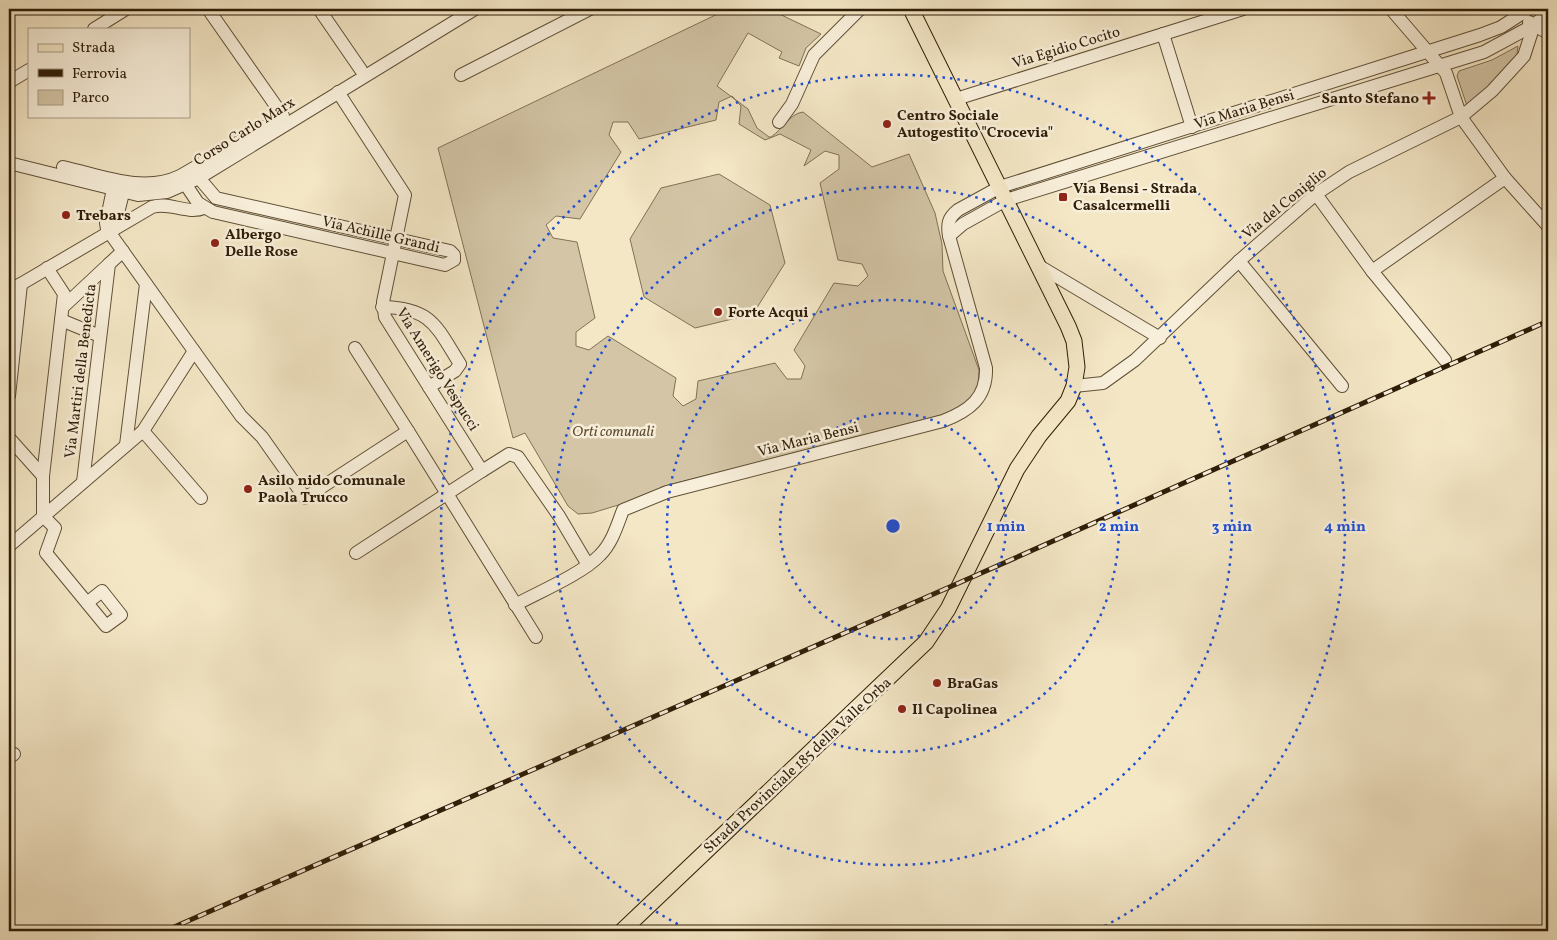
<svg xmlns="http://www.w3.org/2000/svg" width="1557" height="940" font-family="Vollkorn,serif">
<rect width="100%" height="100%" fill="#f4e7c6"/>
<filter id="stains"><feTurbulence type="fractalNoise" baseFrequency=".004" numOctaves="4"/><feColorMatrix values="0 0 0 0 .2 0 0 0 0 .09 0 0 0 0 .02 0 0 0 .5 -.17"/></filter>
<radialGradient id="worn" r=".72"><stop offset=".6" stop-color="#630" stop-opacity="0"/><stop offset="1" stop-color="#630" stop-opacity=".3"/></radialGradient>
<g fill="#d3c5a6" stroke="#817156" fill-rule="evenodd">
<path d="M728 9H769L821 34 806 48 799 66 779 58 782 52 748 33 717 86 748 109 757 128 769 137H771C783 129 789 114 803 112L872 167 909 154 935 213 942 244 943 271 979 370 978 386 973 395 968 402 949 413 661 487 658 493 592 513 578 514 568 506 525 433 513 438 438 148ZM732 96 741 106 739 124 765 140 780 134 811 150 804 166 825 151 839 155V169L820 183 838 260 862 264 868 276 858 286 834 283 794 350 805 366 801 379H787L775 363 698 381 696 399 683 406 673 396 676 378 608 336 589 350 576 346V332L595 318 577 242 553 238 546 225 556 216 580 219 621 152 609 135 613 122H628L639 139 716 120 719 102Z"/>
<path d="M1518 46 1516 61 1467 106 1457 76 1459 71 1492 60Z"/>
<path d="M719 174 770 205 785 263 753 314 695 328 644 297 630 239 661 188Z"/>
</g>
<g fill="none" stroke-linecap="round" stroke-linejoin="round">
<g stroke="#605037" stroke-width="14">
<g id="minor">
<path d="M208 9 283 116"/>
<path d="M319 9 361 70"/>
<path d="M1391 9 1446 73 1461 117 1505 178 1548 226"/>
<path d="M1529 22 1548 33"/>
<path d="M94 29 126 9"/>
<path d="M1163 34 1192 127"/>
<path d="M461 75 590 9"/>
<path d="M9 82 29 70"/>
<path d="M338 92 405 195 383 302 385 317 482 471 509 454 518 457 559 516 588 565"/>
<path d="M956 99 1243 9"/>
<path d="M779 122 792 104 814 55 860 9"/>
<path d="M9 163 138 195 167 192 199 178 475 9"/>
<path d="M63 167C100 175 143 194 180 176L277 120"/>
<path d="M186 185 198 203 213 212 445 265 454 260V255L450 251 216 198 199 178"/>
<path d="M1316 194 1372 271 1445 360"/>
<path d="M114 229 125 185"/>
<path d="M949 236 963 224 1006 200 1484 52 1534 25 1548 13"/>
<path d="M1239 261 1342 386"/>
<path d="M1039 266 1160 338"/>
<path d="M47 268 64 294 43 476V516L55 528 46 553 106 626 121 615 102 591 87 603"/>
<path d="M1372 271 1505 178"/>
<path d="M9 291 152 207C169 201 187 215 204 208"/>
<path d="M63 307 109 264"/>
<path d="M382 307C432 308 436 326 460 364L455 371 429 387"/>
<path d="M61 320 100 336"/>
<path d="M355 348 408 431"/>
<path d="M194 351 241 416 262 437 305 498 408 431 536 637"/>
<path d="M1074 386 1103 383 1135 360 1239 261 1316 194 1349 172 1461 117 1492 91 1524 56 1534 25"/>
<path d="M9 396 21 284"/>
<path d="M143 431 201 498"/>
<path d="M9 438 43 476"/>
<path d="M126 445 146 284"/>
<path d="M83 482 109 264 123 251"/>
<path d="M9 546 143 431 194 351 107 229 106 223 113 189"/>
<path d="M356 553 482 471"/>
<path d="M515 605C539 592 582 574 600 555 612 543 617 526 623 510L667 492 943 421C969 411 987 398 986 368L949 236C947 224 948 218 958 210L1000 187 1480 35 1501 27 1529 9"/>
<path d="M9 758 14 754"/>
</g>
</g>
<g stroke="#2f1d07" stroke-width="17">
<path id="major" d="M622 931 926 642 948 609 1017 469 1039 436 1068 401 1074 386 1077 367 1074 341 1068 326 911 9"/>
</g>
<use href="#minor" stroke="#f8efda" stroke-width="12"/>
<use href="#major" stroke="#f4e7c6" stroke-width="15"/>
<g stroke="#2f1d07" stroke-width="5">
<path id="rail" d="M165 931 961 582 1548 321"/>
</g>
<use href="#rail" stroke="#f8efda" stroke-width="3" stroke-dasharray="9" stroke-linecap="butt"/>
</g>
<g fill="none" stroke="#1d4ed8" stroke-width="2.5" stroke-dasharray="2.5 5">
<circle cx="893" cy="526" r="113"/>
<circle cx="893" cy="526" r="226"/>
<circle cx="893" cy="526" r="339"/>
<path d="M691 931A452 452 0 1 1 1095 931"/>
</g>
<g fill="#8f2418" stroke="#f8efda" stroke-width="2">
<path d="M1426.5 90.5h5v5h5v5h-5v5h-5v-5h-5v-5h5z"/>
<circle cx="887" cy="124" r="5"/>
<rect x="1058" y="192" width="10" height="10" rx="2.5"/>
<circle cx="66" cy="215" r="5"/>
<circle cx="215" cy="243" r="5"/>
<circle cx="718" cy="312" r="5"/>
<circle cx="248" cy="489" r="5"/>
<circle cx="937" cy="683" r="5"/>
<circle cx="902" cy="709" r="5"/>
</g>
<g text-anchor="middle" stroke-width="5" stroke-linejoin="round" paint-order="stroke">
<g font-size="15" fill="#2f1d07" stroke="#f8efda">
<text transform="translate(1066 47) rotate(-17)" y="5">Via Egidio Cocito</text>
<text transform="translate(1244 109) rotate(-17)" y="5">Via Maria Bensi</text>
<text transform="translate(244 131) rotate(-32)" y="5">Corso Carlo Marx</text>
<text transform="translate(1284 203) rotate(-39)" y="5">Via del Coniglio</text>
<text transform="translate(381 234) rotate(13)" y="5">Via Achille Grandi</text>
<text transform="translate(438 369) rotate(58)" y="5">Via Amerigo Vespucci</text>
<text transform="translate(80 371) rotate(-83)" y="5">Via Martiri della Benedicta</text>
<text transform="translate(808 439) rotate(-14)" y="5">Via Maria Bensi</text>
<text transform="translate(797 765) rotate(-43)" y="5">Strada Provinciale 185 della Valle Orba</text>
</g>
<g font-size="15" font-weight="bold" fill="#2f1d07" stroke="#f8efda" text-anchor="start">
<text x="1419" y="103" text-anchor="end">Santo Stefano</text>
<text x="897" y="120">Centro Sociale<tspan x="897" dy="17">Autogestito "Crocevia"</tspan></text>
<text x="1073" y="193">Via Bensi - Strada<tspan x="1073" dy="17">Casalcermelli</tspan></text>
<text x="76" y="220">Trebars</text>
<text x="225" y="239">Albergo<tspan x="225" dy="17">Delle Rose</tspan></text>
<text x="728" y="317">Forte Acqui</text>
<text x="258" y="485">Asilo nido Comunale<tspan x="258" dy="17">Paola Trucco</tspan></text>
<text x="947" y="688">BraGas</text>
<text x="912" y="714">Il Capolinea</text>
</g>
<g font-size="15" font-style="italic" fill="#604f37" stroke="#f8efda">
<text x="613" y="436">Orti comunali</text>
</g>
</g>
<circle cx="893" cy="526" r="8" fill="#1d4ed8" stroke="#f8efda" stroke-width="2.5"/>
<g font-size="15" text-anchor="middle" font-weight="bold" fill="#1d4ed8" stroke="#f8efda" stroke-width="5" stroke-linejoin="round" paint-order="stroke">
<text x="1006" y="531">1 min</text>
<text x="1119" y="531">2 min</text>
<text x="1232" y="531">3 min</text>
<text x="1345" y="531">4 min</text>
</g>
<rect width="1557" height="940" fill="none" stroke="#f4e7c6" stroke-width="30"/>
<rect x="10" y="10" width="1537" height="920" fill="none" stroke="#2f1d07" stroke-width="2.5"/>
<rect x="15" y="15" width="1527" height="910" fill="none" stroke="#2f1d07"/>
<rect x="28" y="28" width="162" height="90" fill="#f8efda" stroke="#a89b86"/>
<rect x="38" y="44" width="25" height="8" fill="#f4e7c6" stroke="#a89b86"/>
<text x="72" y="52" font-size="15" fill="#2f1d07">Strada</text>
<rect x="38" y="69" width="25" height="8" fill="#2f1d07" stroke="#a89b86"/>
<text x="72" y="78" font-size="15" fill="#2f1d07">Ferrovia</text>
<rect x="38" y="90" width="25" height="15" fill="#d3c5a6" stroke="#a89b86"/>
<text x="72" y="102" font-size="15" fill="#2f1d07">Parco</text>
<rect width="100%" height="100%" filter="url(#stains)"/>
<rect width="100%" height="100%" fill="url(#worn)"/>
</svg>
